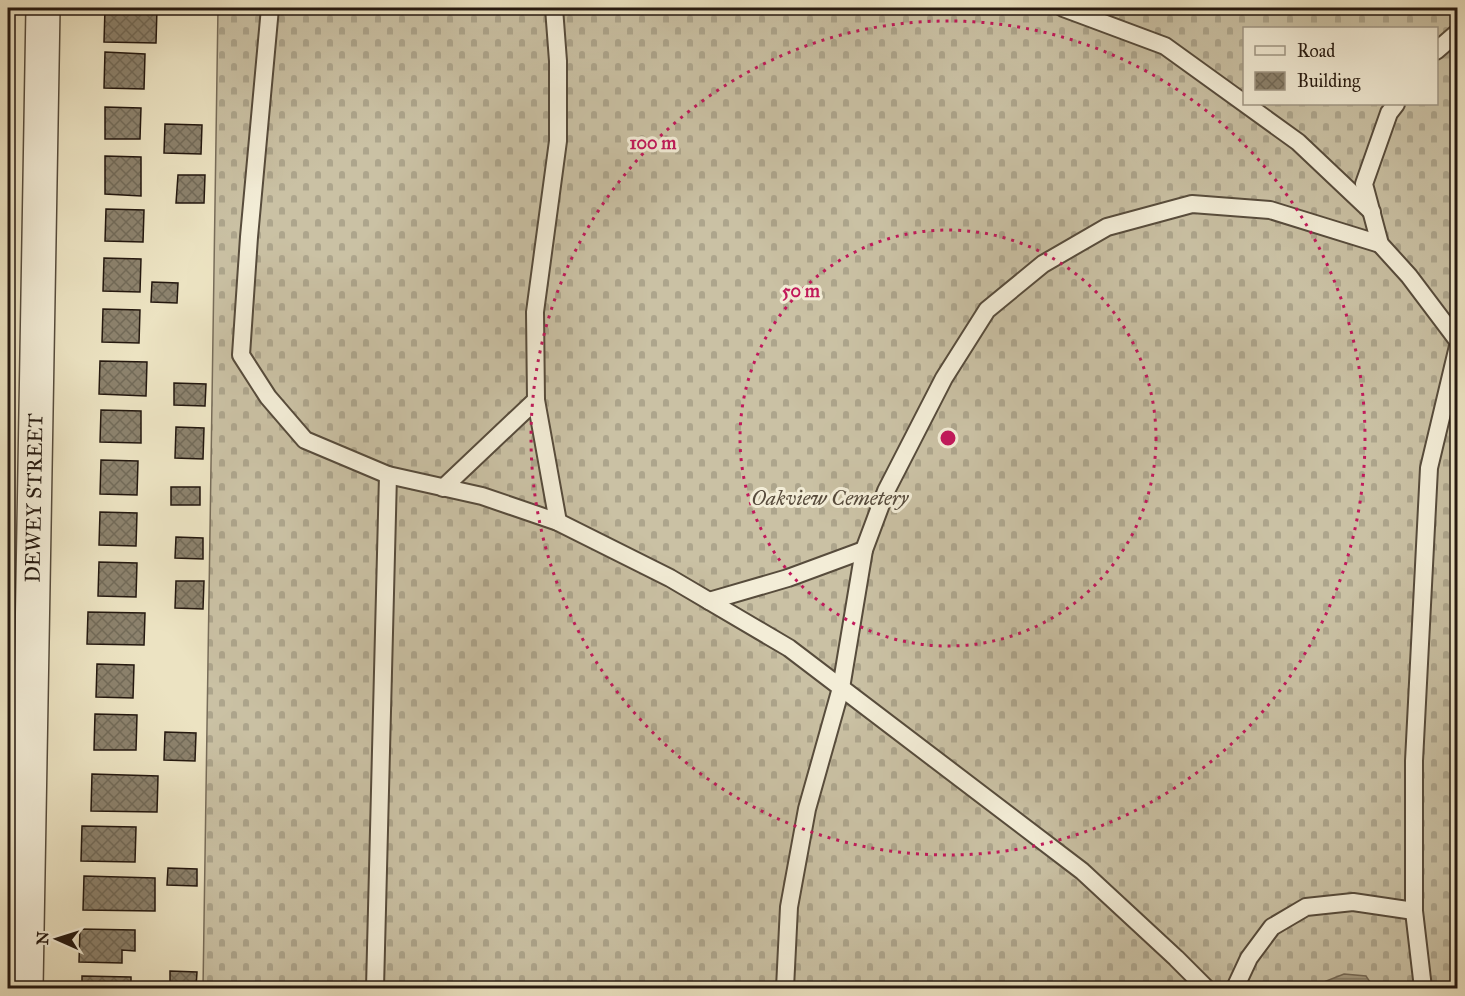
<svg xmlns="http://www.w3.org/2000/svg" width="1465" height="996" font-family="'IM FELL Great Primer',serif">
<defs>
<pattern id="cemetery-stones" width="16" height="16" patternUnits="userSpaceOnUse" patternTransform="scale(1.5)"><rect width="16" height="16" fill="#cac1a4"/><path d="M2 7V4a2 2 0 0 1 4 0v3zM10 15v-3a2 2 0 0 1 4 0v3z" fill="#ada58c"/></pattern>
<pattern id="water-rules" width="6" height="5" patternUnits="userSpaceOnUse" patternTransform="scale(1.5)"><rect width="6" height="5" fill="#a89e85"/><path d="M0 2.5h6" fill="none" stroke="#89806b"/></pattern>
<pattern id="building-cross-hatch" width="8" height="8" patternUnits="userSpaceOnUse" patternTransform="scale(1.5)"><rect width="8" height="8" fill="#8c826d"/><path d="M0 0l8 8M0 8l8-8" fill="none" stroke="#726a58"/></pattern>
</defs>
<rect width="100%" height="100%" fill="#ece3c2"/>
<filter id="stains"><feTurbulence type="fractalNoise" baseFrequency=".00333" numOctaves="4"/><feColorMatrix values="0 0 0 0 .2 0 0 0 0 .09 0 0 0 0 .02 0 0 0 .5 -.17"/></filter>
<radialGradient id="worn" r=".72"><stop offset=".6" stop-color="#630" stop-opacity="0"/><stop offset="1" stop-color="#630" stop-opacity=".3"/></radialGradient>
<path fill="url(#cemetery-stones)" stroke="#786d5a" stroke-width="1.5" fill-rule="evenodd" d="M218 8H1457V988H203ZM1244 28H1436V104H1244Z"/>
<path fill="url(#water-rules)" stroke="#746956" stroke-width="1.5" d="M1344 974 1366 976 1374 988H1315L1316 985Z"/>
<g fill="url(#building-cross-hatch)" stroke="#251910" stroke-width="1.5">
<path d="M105 8H157L156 43 104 42Z"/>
<path d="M105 52 145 54 144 89 104 88Z"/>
<path d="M105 107 141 108 140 139H105Z"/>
<path d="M165 124 202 125 201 154 164 153Z"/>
<path d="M105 156 141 157V196L105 194Z"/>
<path d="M178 175H205L204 203H176Z"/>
<path d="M106 209 144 210 143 242 105 241Z"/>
<path d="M104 258 141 259 140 292 103 291Z"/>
<path d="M152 282 178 283 177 303 151 302Z"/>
<path d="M103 309 140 310 139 343 102 342Z"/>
<path d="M100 361 147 362 146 396 99 394Z"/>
<path d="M174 383 206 384 205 406 174 405Z"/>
<path d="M101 410 141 411V443L100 442Z"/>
<path d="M176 427 204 428 203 459 175 458Z"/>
<path d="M101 460 138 461 137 495 100 494Z"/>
<rect x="171" y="487" width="29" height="18"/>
<path d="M100 512 137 513 136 546 99 545Z"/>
<path d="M176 537 203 538V559L175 558Z"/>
<path d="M99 562 137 563 136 597 98 596Z"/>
<path d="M176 581H204L203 609 175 608Z"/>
<path d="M88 612 145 613 144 645 87 644Z"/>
<path d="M97 664 134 665 133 698 96 697Z"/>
<path d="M95 714 137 715 136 750H94Z"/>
<path d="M165 732 196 733 195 761 164 760Z"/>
<path d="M92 774 158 776 157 812 91 811Z"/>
<path d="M82 826 136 827 135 862 81 861Z"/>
<path d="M168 868 197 869V886L167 885Z"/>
<path d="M84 876 155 878V911L83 910Z"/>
<path d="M80 929 135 930V951L122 950V963L79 962Z"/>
<path d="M170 971 197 972 196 988H170Z"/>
<path d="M82 976 131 977V988H82Z"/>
</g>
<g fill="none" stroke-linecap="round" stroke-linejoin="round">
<g stroke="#574c3c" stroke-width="20">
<g id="lane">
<path d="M270 8 249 237 241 355 268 397 305 440 388 475 482 496 558 522 670 578 789 648 1082 871 1176 958 1206 988"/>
<path d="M554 8 558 61V141L535 312 536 400 558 522"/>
<path d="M1063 8 1165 46 1298 142 1372 212"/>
<path d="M1436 51 1458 32"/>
<path d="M1396 104 1389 113 1364 184 1380 244 1409 276 1458 341"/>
<path d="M443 488 536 400"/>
<path d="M709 601 788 578 864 550"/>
<path d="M375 988 388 475"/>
<path d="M785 988 789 907 807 809 841 688 864 550 886 491 944 378 987 310 1043 264 1107 227 1192 204 1270 210 1380 244"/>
<path d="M1235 988 1249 958 1272 927 1306 907 1353 902 1414 911"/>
<path d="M1423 988 1414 911V761L1429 468 1458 346"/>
</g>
</g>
<g stroke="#574c3c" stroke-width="36">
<path id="street" d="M26 988 43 8"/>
</g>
<use href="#lane" stroke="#f3edd7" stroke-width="16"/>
<use href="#street" stroke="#f3edd7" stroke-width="33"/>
</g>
<g fill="none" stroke="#c2185b" stroke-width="3" stroke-dasharray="3 6">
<circle cx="948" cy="438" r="208"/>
<circle cx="948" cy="438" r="417"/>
</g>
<g text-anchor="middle" stroke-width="6" stroke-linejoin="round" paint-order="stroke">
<g font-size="21" fill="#251910" stroke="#f3edd7">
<text transform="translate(34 498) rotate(-89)" y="7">DEWEY STREET</text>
</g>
<g font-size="21" font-style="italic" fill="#574b3c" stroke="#f3edd7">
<text x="830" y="505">Oakview Cemetery</text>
</g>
</g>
<circle cx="948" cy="438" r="9" fill="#c2185b" stroke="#f3edd7" stroke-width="3"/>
<g font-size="18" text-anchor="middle" font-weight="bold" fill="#c2185b" stroke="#f3edd7" stroke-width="6" stroke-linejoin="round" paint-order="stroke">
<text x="653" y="149">100 m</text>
<text x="801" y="297">50 m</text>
</g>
<rect width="1465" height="996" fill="none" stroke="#ece3c2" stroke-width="30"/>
<rect x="9" y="9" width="1447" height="978" fill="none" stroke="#251910" stroke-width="3"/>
<rect x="15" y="15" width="1435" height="966" fill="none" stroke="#251910" stroke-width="1.5"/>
<rect x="1243" y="27" width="195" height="78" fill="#f3edd7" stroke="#a19887" stroke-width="1.5"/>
<rect x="1255" y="46" width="30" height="9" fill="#f3edd7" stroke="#a19887" stroke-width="1.5"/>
<text x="1297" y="57" font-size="18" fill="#251910">Road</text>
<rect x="1255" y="72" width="30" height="18" fill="url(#building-cross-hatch)" stroke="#a19887" stroke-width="1.5"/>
<text x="1297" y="87" font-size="18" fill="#251910">Building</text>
<g transform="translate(57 939) rotate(273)" stroke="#f3edd7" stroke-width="4.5" paint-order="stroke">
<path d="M0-4.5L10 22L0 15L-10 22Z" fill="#251910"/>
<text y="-9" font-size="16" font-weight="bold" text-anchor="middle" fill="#251910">N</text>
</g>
<rect width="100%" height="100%" filter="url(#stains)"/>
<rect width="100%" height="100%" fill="url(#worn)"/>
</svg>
